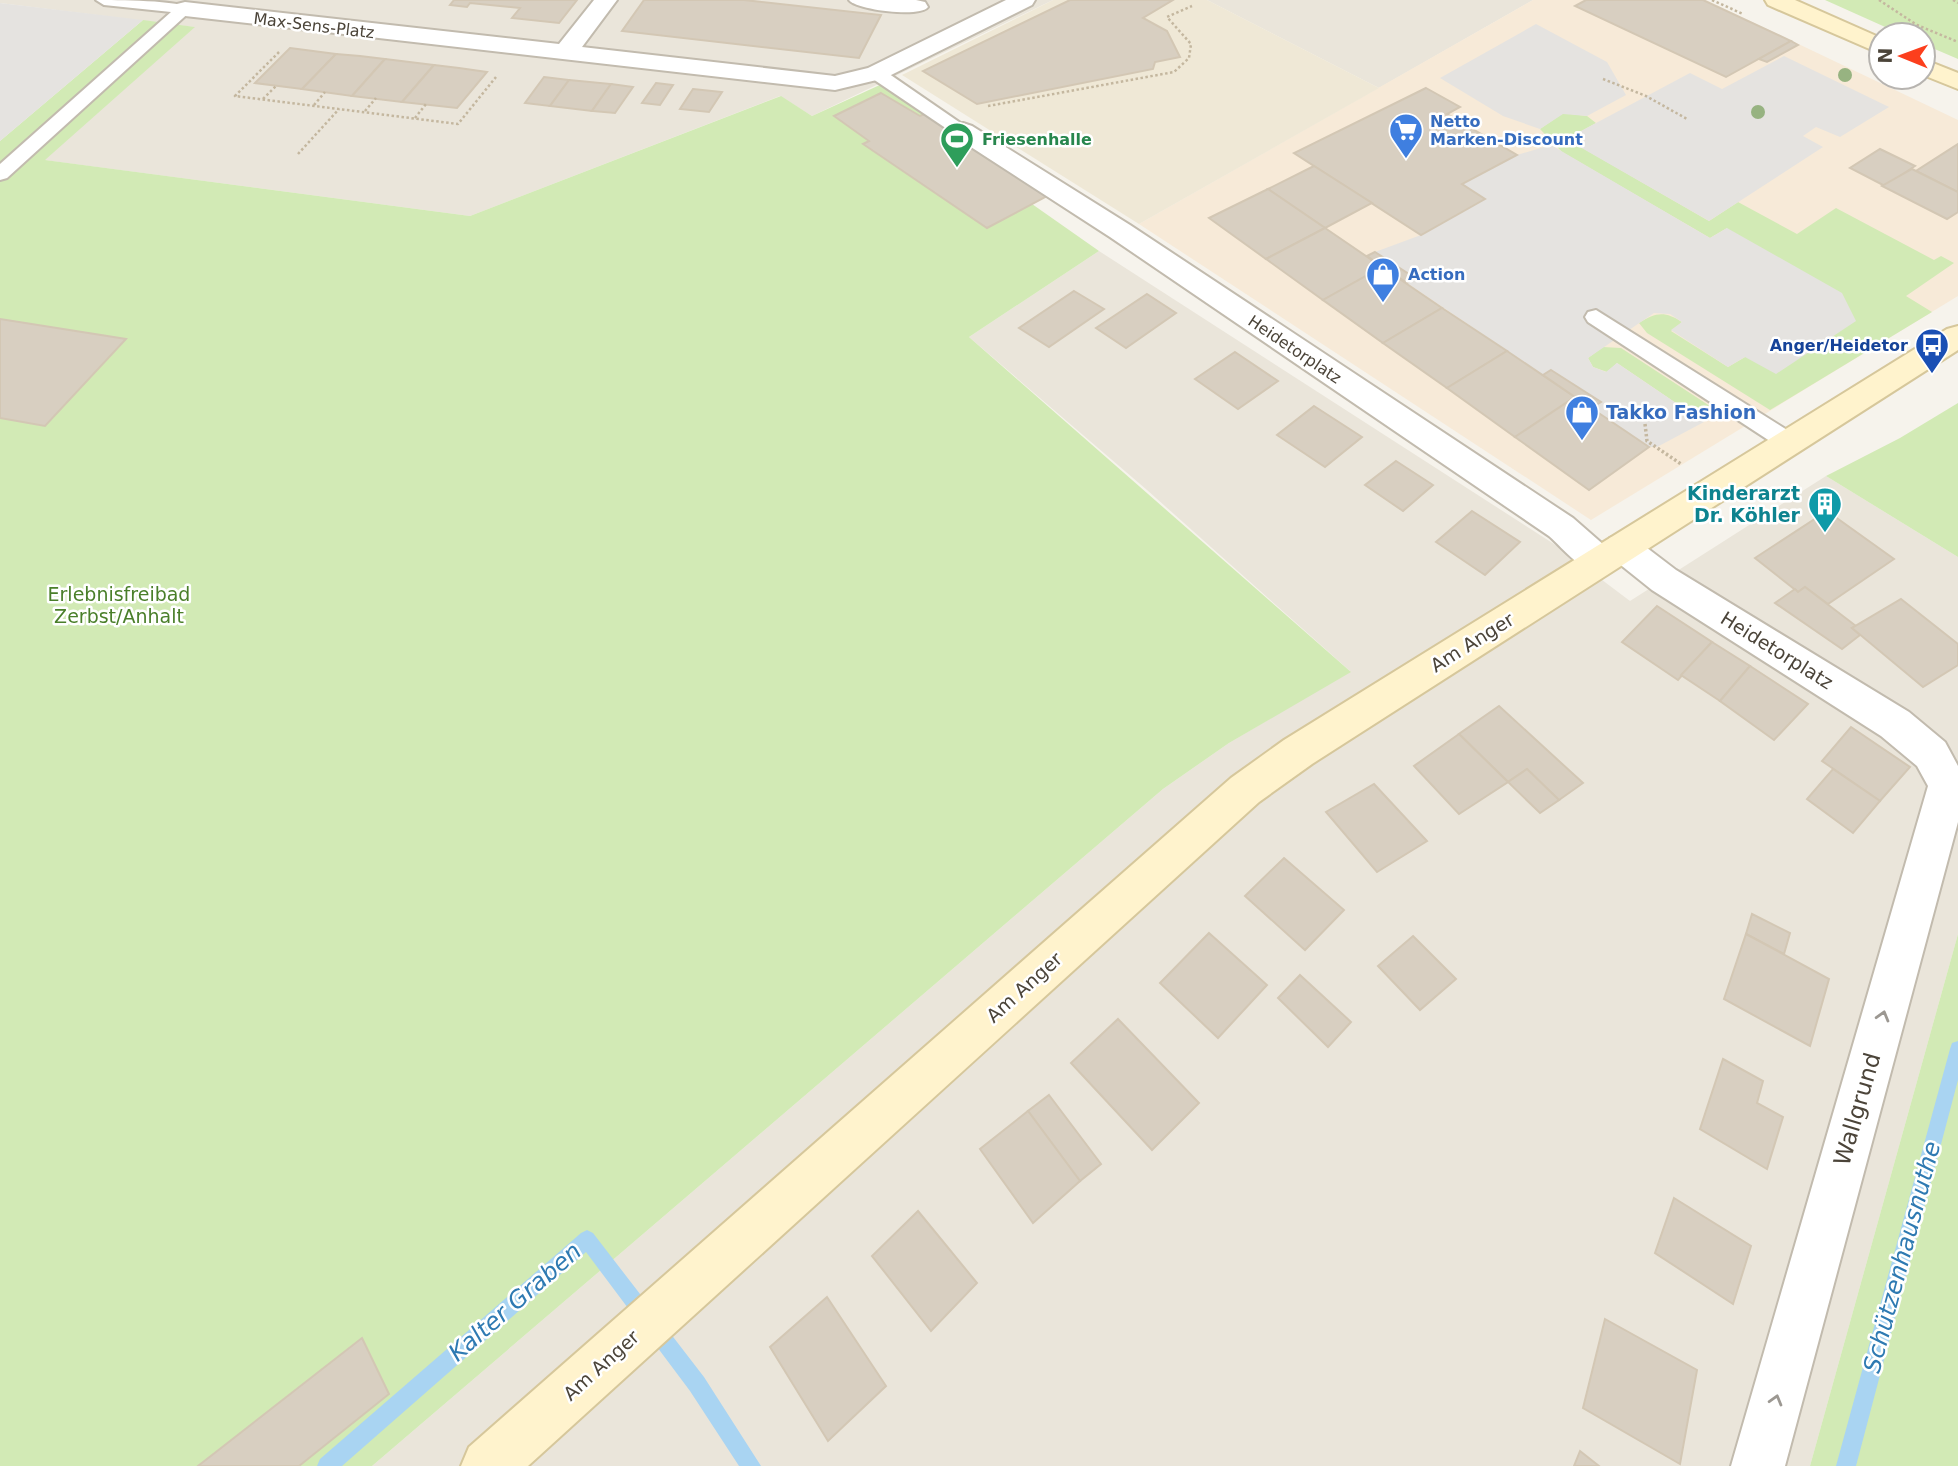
<svg xmlns="http://www.w3.org/2000/svg" width="1958" height="1466" font-family="'DejaVu Sans',sans-serif">
<rect width="100%" height="100%" fill="#f6f3ec"/>
<g fill="#eae5da">
<path d="M0 0H1053L812 116 780 96 470 216 44 160 194 27 0 3Z"/>
<path d="M1207 0H1533L1379 88Z"/>
<path d="M1099 251 1557 546 1630 601 1826 476 1958 557V934L1810 1466H372L1163 789 1229 743 1350 671 1147 490 969 337Z"/>
</g>
<path fill="#f7ead8" d="M1533 0H1706L1958 120V296L1591 520 1139 224Z"/>
<path fill="#efe8d6" d="M1053 0H1207L1379 88 1139 224 902 75Z"/>
<g fill="#d2eab5">
<path d="M1825 0H1958V59L1923 44V35H1903Z"/>
<path d="M143 20 195 27 45 160 470 216 781 96 812 116 882 84 1051 194 1032 204 1099 251 969 337 1351 672 1229 743 1163 789 372 1466H0V141Z"/>
<path d="M1563 113 1587 116 1596 123 1567 139 1709 221 1738 202 1797 234 1836 208 1934 260 1941 256 1954 263 1906 296 1932 312 1770 410 1647 333 1639 323C1656 312 1665 311 1682 322L1671 331 1728 367 1745 357 1727 228 1710 238 1562 152 1540 129Z"/>
<path d="M1603 347 1621 348 1716 410 1701 420 1617 363 1607 372 1593 367 1588 358Z"/>
<path d="M1958 403V557L1826 476 1900 438Z"/>
<path d="M1958 934V1466H1810Z"/>
</g>
<g fill="#e5e3e0">
<path d="M0 3 143 20 0 141Z"/>
<path d="M1536 24 1607 62 1626 95 1587 116 1563 114 1540 129 1503 116 1440 78Z"/>
<path d="M1784 56 1889 107 1840 137 1816 127 1803 136 1823 147 1709 221 1566 139 1690 73 1722 89Z"/>
<path d="M1551 145 1710 238 1727 228 1842 293 1856 321 1776 374 1745 357 1728 367 1671 330 1682 322 1670 314 1654 313 1588 358 1593 367 1606 372 1617 363 1704 422 1657 447H1649L1591 408 1600 402 1552 370 1543 375 1407 283 1415 278 1375 252 1421 235 1485 199 1462 184 1517 155Z"/>
</g>
<g fill="none" stroke-linecap="round" stroke-linejoin="round">
<g fill="#a9d4f2" fill-rule="evenodd">
<path d="M1958 1041V1080L1856 1466H1836L1950 1049 1952 1043Z"/>
<path d="M587 1230 593 1233 704 1377 761 1466H739L690 1391 586 1252 342 1466H317L320 1459 581 1233Z"/>
</g>
</g>
<g fill="#d8cfc1" stroke="#d3c7b4" stroke-width="2">
<path d="M454 0H577L559 23 512 18 520 8 470 3 467 7 450 5Z"/>
<path d="M644 0H744L881 15 859 58 622 31Z"/>
<path d="M1070 0H1173L1143 18 1167 31 1180 57 1155 62 1153 69 977 104 923 71Z"/>
<path d="M1586 0H1703L1791 41 1726 77 1575 6Z"/>
<path d="M1791 41 1798 45 1767 62 1759 59Z"/>
<path d="M290 48 336 54 302 89 255 83Z"/>
<path d="M336 54 360 56 385 59 352 96 302 89Z"/>
<path d="M385 59 434 65 402 102 352 96Z"/>
<path d="M434 65 459 68 487 72 457 108 402 102Z"/>
<path d="M544 77 569 80 550 106 525 103Z"/>
<path d="M569 80 611 84 592 111 550 106Z"/>
<path d="M656 83 673 85 660 105 642 103Z"/>
<path d="M611 84 633 87 615 113 592 111Z"/>
<path d="M1426 88 1460 107 1447 114 1517 155 1462 184 1485 199 1421 235 1294 153Z"/>
<path d="M693 89 722 92 709 112 680 109Z"/>
<path d="M881 93 920 116 927 113 1051 194 987 228 863 144 869 141 834 116Z"/>
<path d="M1958 144V192L1916 171Z"/>
<path d="M1880 149 1915 166 1885 186 1850 168Z"/>
<path d="M1314 166 1372 203 1325 228 1268 189Z"/>
<path d="M1912 169 1958 192V212L1947 219 1882 186Z"/>
<path d="M1268 189 1325 228 1266 259 1209 218Z"/>
<path d="M1325 228 1382 267 1323 300 1266 259Z"/>
<path d="M1375 252 1415 278 1407 283 1367 256Z"/>
<path d="M1382 267 1442 308 1383 343 1323 300Z"/>
<path d="M1074 291 1104 309 1049 347 1019 328Z"/>
<path d="M1147 294 1176 313 1126 348 1096 328Z"/>
<path d="M1442 308 1507 351 1447 388 1383 343Z"/>
<path d="M0 319 126 339 45 426 0 418Z"/>
<path d="M1507 351 1575 397 1515 437 1447 388Z"/>
<path d="M1235 352 1278 381 1238 409 1195 379Z"/>
<path d="M1551 370 1601 402 1591 408 1543 375Z"/>
<path d="M1575 397 1649 447 1589 490 1515 437Z"/>
<path d="M1314 406 1362 437 1325 467 1277 435Z"/>
<path d="M1396 461 1433 485 1403 511 1365 485Z"/>
<path d="M1472 511 1520 542 1485 575 1436 542Z"/>
<path d="M1827 511 1894 559 1828 604 1805 587 1798 592 1755 558Z"/>
<path d="M1805 587 1856 626 1852 628 1860 635 1842 649 1775 603 1795 589 1798 592Z"/>
<path d="M1901 599 1958 644V665L1923 687 1852 628Z"/>
<path d="M1657 606 1712 642 1678 680 1622 642Z"/>
<path d="M1712 642 1750 666 1720 701 1681 675Z"/>
<path d="M1750 666 1808 704 1774 740 1720 701Z"/>
<path d="M1499 706 1583 783 1559 800 1527 769 1508 782 1459 734Z"/>
<path d="M1851 727 1910 767 1880 801 1822 761Z"/>
<path d="M1459 734 1508 782 1459 814 1414 766Z"/>
<path d="M1527 769 1559 800 1540 813 1508 782Z"/>
<path d="M1833 769 1880 801 1853 833 1807 799Z"/>
<path d="M1374 784 1427 841 1377 872 1326 812Z"/>
<path d="M1284 858 1344 910 1305 950 1245 896Z"/>
<path d="M1752 914 1790 933 1784 954 1746 934Z"/>
<path d="M1209 933 1267 985 1218 1038 1160 983Z"/>
<path d="M1746 934 1829 979 1810 1046 1724 999Z"/>
<path d="M1413 936 1456 979 1420 1010 1378 966Z"/>
<path d="M1300 975 1351 1022 1328 1047 1278 998Z"/>
<path d="M1118 1019 1199 1103 1152 1150 1071 1063Z"/>
<path d="M1723 1059 1763 1081 1757 1103 1783 1117 1767 1169 1700 1129Z"/>
<path d="M1049 1095 1101 1164 1080 1181 1028 1111Z"/>
<path d="M1028 1111 1080 1181 1033 1223 980 1149Z"/>
<path d="M1674 1198 1751 1246 1733 1304 1655 1253Z"/>
<path d="M918 1211 977 1283 931 1331 872 1256Z"/>
<path d="M827 1297 886 1386 828 1441 770 1347Z"/>
<path d="M1605 1319 1697 1370 1680 1464 1583 1408Z"/>
<path d="M362 1338 389 1394 299 1466H198Z"/>
<path d="M1580 1451 1599 1466H1574Z"/>
</g>
<g fill="none" stroke-linecap="round" stroke-linejoin="round">
<g stroke="#c2bbae" stroke-width="4">
<g id="lane">
<path d="M96 0C116 0 180 0 193 9L7 178 0 180V164L171 12 104 5Z"/>
<path d="M876 68 882 69 972 131 963 137 956 135 870 77 867 73Z"/>
<path d="M1596 310 1795 435 1799 441 1795 447 1787 449 1779 447 1588 322 1585 317 1588 312Z"/>
</g>
</g>
<g stroke="#c2bbae" stroke-width="4">
<g id="street">
<path d="M594 0H617L582 47 835 76 868 68 1006 0H1035L1032 5 885 78 835 90 185 16 177 14 173 9 177 4 185 2 559 44Z"/>
<path d="M849 0H916L925 2 928 7C921 18 856 10 849 0Z"/>
<path d="M963 123 972 126 1130 225 1573 518 1605 546 1610 538 1622 534 1634 538 1676 570 1909 712 1945 742 1958 766V822L1785 1466H1731L1928 786 1917 766 1881 736 1652 590 1617 562 1612 571C1586 579 1568 553 1549 536L1110 237 954 136 950 131 954 126Z"/>
</g>
</g>
<g stroke="#d6c79b" stroke-width="4">
<g id="secondary">
<path d="M1765 0H1795L1881 38V54L1768 5Z"/>
<path d="M1923 59 1958 73V89L1923 75Z"/>
<path d="M1958 326V350L1312 764 1259 802 528 1466H461L469 1447 1231 778 1284 740 1947 329Z"/>
</g>
</g>
<g stroke="#c4b79f" stroke-width="2.5" stroke-dasharray="2.5 2.5" stroke-linecap="butt">
<path d="M1712 0 1743 14"/>
<path d="M1879 0 1917 25 1958 42"/>
<path d="M1953 0 1958 3"/>
<path d="M279 52 235 96 458 124 496 77"/>
<path d="M1603 79 1646 96 1687 119"/>
<path d="M1881 79 1902 88"/>
<path d="M263 99 276 86"/>
<path d="M314 105 325 92"/>
<path d="M988 106 1174 72 1189 58 1191 44 1167 17 1192 6"/>
<path d="M365 111 376 98"/>
<path d="M415 118 426 104"/>
<path d="M298 154 339 109"/>
</g>
<path stroke="#c4b79f" stroke-width="3.5" stroke-dasharray="2.5 2.5" stroke-linecap="butt" d="M1645 424 1647 441 1681 464"/>
<use href="#lane" fill="#fff" fill-rule="evenodd"/>
<use href="#street" fill="#fff" fill-rule="evenodd"/>
<use href="#secondary" fill="#fff3cd" fill-rule="evenodd"/>
</g>
<g fill="#97b381">
<circle cx="1845" cy="75" r="7"/>
<circle cx="1758" cy="112" r="7"/>
</g>
<defs><path id="oneway-chevron" d="M-2-3.5L2.5 0L-2 3.5" fill="none" stroke-width="1.6" stroke-linecap="round" stroke-linejoin="round" transform="scale(1.75)"/></defs>
<g stroke="#9c9892">
<use href="#oneway-chevron" transform="translate(1883 1016) rotate(-74)"/>
<use href="#oneway-chevron" transform="translate(1776 1400) rotate(-74)"/>
</g>
<defs>
<g id="supermarket-pin" transform="scale(1.75)"><path d="M0 17L-7.5 6A9.5 9.5 0 1 1 7.5 6Z" fill="#3f7fe0" stroke="#fff"/><path d="M-6-5.5h2.5l.6 2H6L4.5 2H-2.5L-4.4-4H-6ZM-1.5 3.2a1.3 1.3 0 1 0 .1 0ZM3 3.2a1.3 1.3 0 1 0 .1 0Z" fill="#fff"/></g>
<g id="stadium-pin" transform="scale(1.75)"><path d="M0 17L-7.5 6A9.5 9.5 0 1 1 7.5 6Z" fill="#2e9e5b" stroke="#fff"/><path d="M0-5a6.5 5 0 1 0 0 10a6.5 5 0 1 0 0-10ZM-3.5-1.8h7v3.6h-7Z" fill="#fff"/></g>
<g id="shop-pin" transform="scale(1.75)"><path d="M0 17L-7.5 6A9.5 9.5 0 1 1 7.5 6Z" fill="#3f7fe0" stroke="#fff"/><path d="M-5-2.5h2.3a2.7 3.5 0 0 1 5.4 0H5L5.5 6h-11ZM-1.5-2.5h3a1.5 2.3 0 0 0-3 0Z" fill="#fff"/></g>
<g id="bus-pin" transform="scale(1.75)"><path d="M0 17L-7.5 6A9.5 9.5 0 1 1 7.5 6Z" fill="#1a4fb4" stroke="#fff"/><path d="M-5-6H5V4H4V6H2V4H-2V6H-4V4H-5ZM-3.5-4V0h7V-4ZM-3.5 1.2v1.5H-2V1.2ZM2 1.2v1.5H3.5V1.2Z" fill="#fff"/></g>
<g id="building-pin" transform="scale(1.75)"><path d="M0 17L-7.5 6A9.5 9.5 0 1 1 7.5 6Z" fill="#0f9aa8" stroke="#fff"/><path d="M-4-6H4V6H1V3H-1V6H-4ZM-2.5-4.3h1.7v1.8h-1.7ZM.8-4.3h1.7v1.8H.8ZM-2.5-1h1.7V.8h-1.7ZM.8-1h1.7V.8H.8Z" fill="#fff"/></g>
</defs>
<g fill-rule="evenodd">
<use href="#supermarket-pin" x="1406" y="130"/>
<use href="#stadium-pin" x="957" y="139"/>
<use href="#shop-pin" x="1383" y="274"/>
<use href="#bus-pin" x="1932" y="345"/>
<use href="#shop-pin" x="1582" y="412"/>
<use href="#building-pin" x="1825" y="504"/>
</g>
<g text-anchor="middle" stroke-width="5" stroke-linejoin="round" paint-order="stroke">
<g font-size="16" fill="#4b4439" stroke="#fff">
<text transform="translate(314 25) rotate(7)" y="6">Max-Sens-Platz</text>
<text transform="translate(1295 349) rotate(34)" y="6">Heidetorplatz</text>
</g>
<g font-size="16" font-weight="bold" fill="#366cbe" stroke="#fff" text-anchor="start">
<text x="1430" y="127">Netto<tspan x="1430" dy="18">Marken-Discount</tspan></text>
<text x="1408" y="280">Action</text>
</g>
<g font-size="16" font-weight="bold" fill="#27864d" stroke="#fff" text-anchor="start">
<text x="982" y="145">Friesenhalle</text>
</g>
<g font-size="16" font-weight="bold" fill="#164399" stroke="#fff" text-anchor="end">
<text x="1908" y="351">Anger/Heidetor</text>
</g>
<g font-size="19" font-weight="bold" fill="#366cbe" stroke="#fff" text-anchor="start">
<text x="1606" y="419">Takko Fashion</text>
</g>
<g font-size="19" font-weight="bold" fill="#0d838f" stroke="#fff" text-anchor="end">
<text x="1800" y="500">Kinderarzt<tspan x="1800" dy="22">Dr. Köhler</tspan></text>
</g>
<g font-size="19" fill="#4a7f2a" stroke="#fff">
<text x="119" y="601">Erlebnisfreibad<tspan x="119" dy="22">Zerbst/Anhalt</tspan></text>
</g>
<g font-size="19" fill="#4b4439" stroke="#fff">
<text transform="translate(1472 642) rotate(-32)" y="7">Am Anger</text>
<text transform="translate(1777 650) rotate(32)" y="7">Heidetorplatz</text>
<text transform="translate(1024 987) rotate(-42)" y="7">Am Anger</text>
<text transform="translate(601 1365) rotate(-42)" y="7">Am Anger</text>
</g>
<g font-size="23" fill="#4b4439" stroke="#fff">
<text transform="translate(1857 1109) rotate(-74)" y="8">Wallgrund</text>
</g>
<g font-size="24" font-style="italic" fill="#2e7ab2" stroke="#fff">
<text transform="translate(1902 1257) rotate(-75)" y="8">Schützenhausnuthe</text>
<text transform="translate(515 1302) rotate(-41)" y="8">Kalter Graben</text>
</g>
</g>
<g transform="translate(1902 56) rotate(271)"><circle r="33" fill="#ffffff" stroke="#b7b4b0" stroke-width="2"/>
<path d="M0-5L12 26L0 18L-12 26Z" fill="#fc3f1d"/>
<text y="-10" font-size="19" font-weight="bold" text-anchor="middle" fill="#4b4439">N</text>
</g>
</svg>
